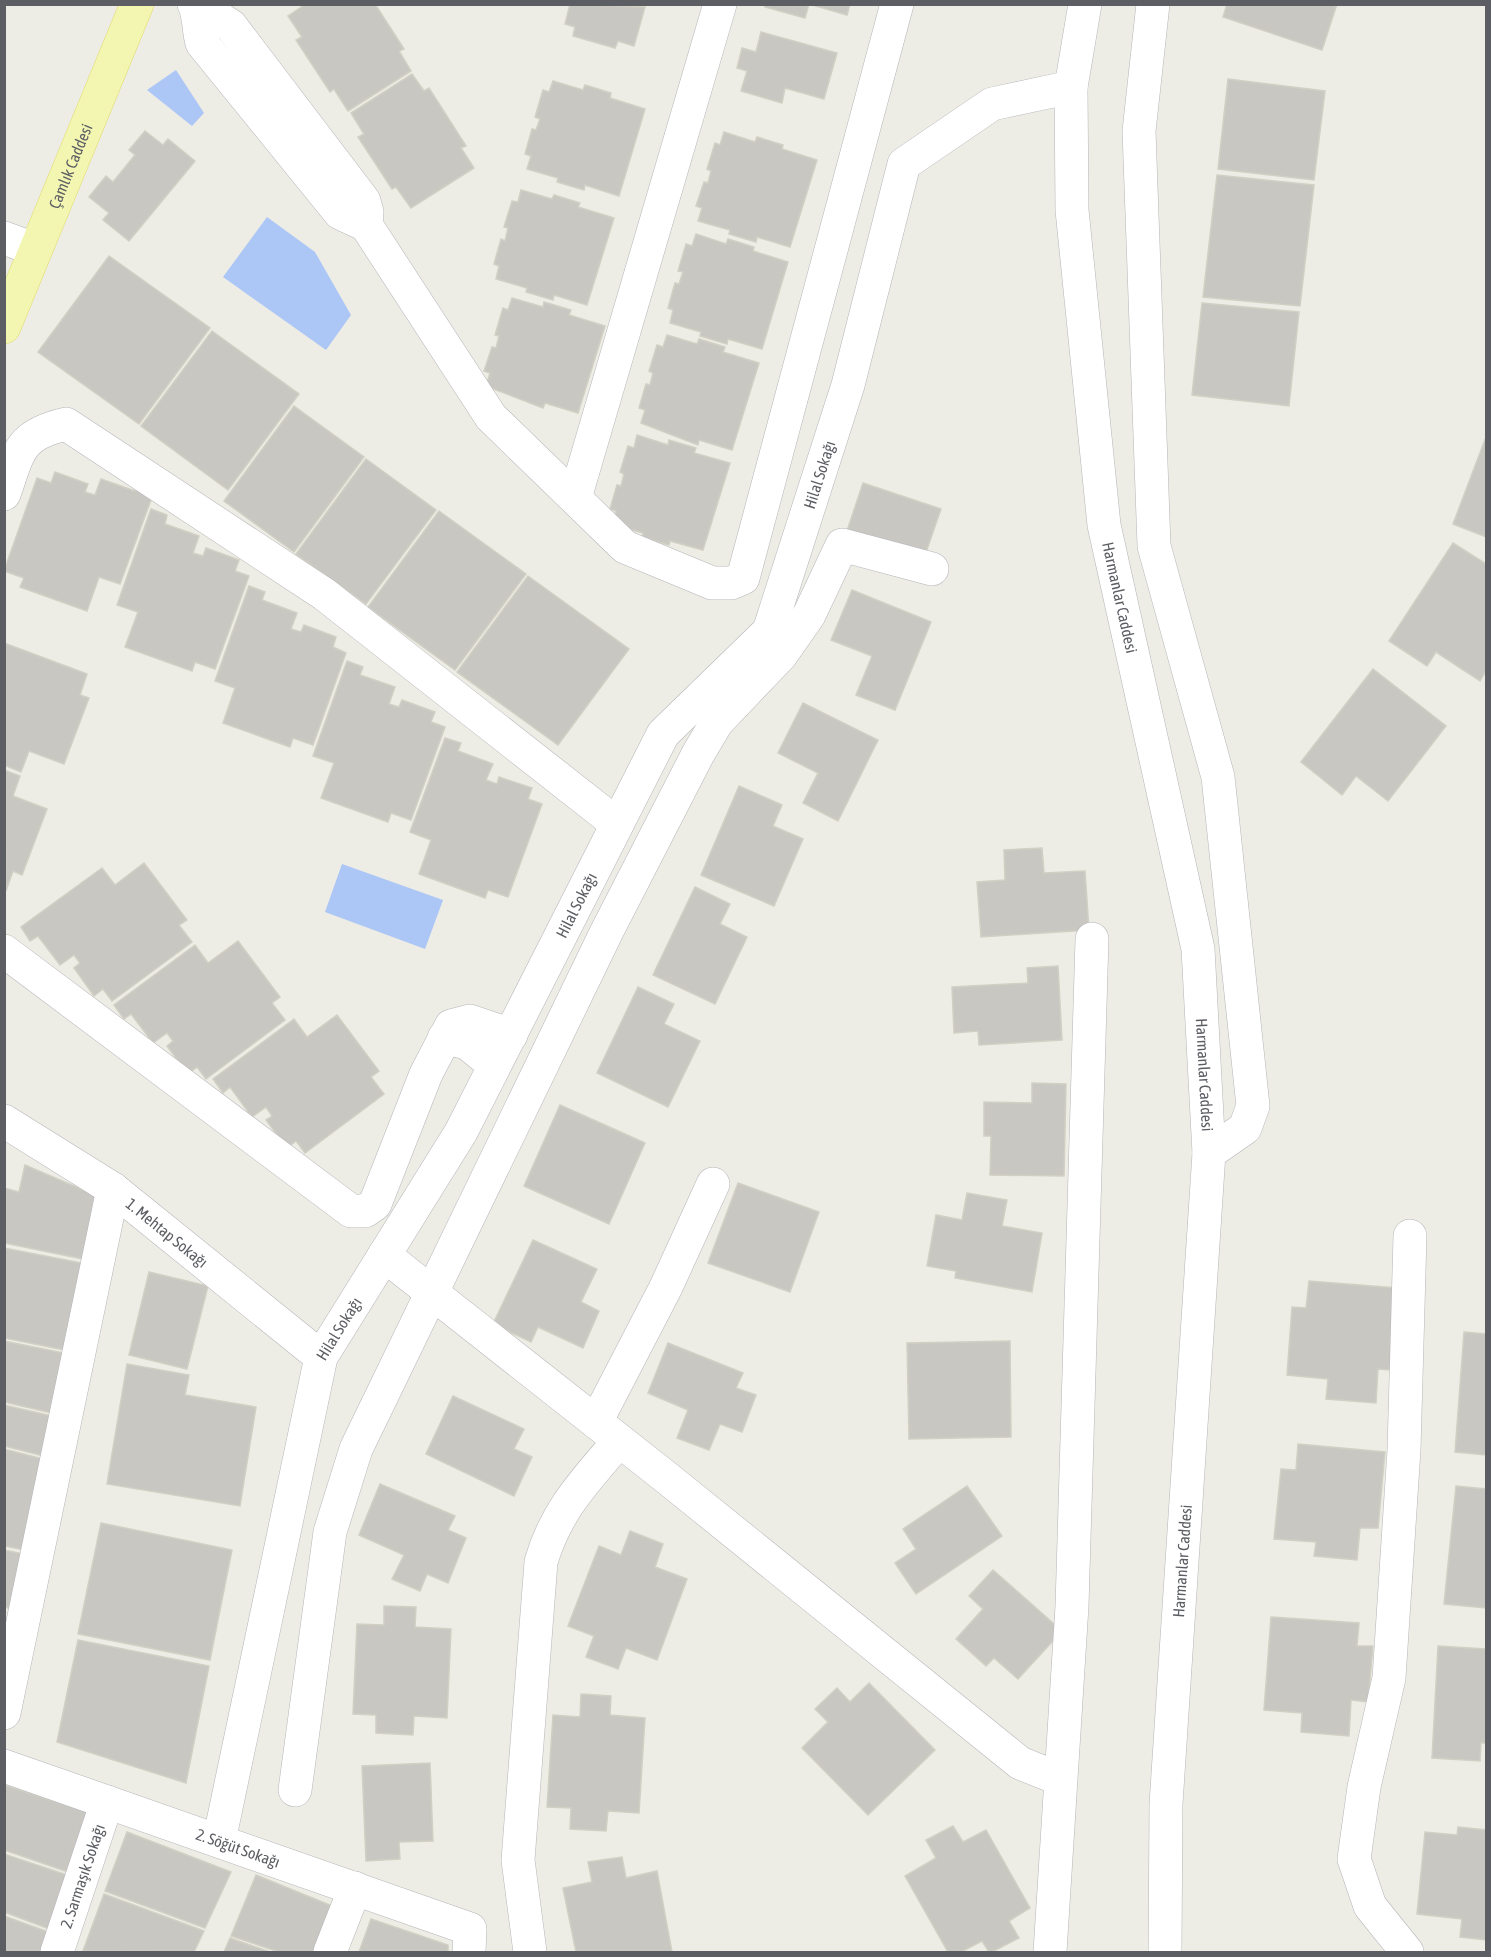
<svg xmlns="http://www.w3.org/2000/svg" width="1491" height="1957" font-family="'Asap Condensed',sans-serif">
<rect width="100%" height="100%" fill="#edede5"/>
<g fill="#acc6f6">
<path d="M176 70 204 113 192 126 147 90Z"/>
<path d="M267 217 315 252 351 315 326 350 223 277Z"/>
<path d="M342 864 443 900 425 949 325 912Z"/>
</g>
<g fill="#c9c7c1" stroke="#d1d0c4" stroke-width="1.5">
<path d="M306 4H375L404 49 399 51 411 71 348 111 334 89 330 92 296 40 302 37 288 16Z"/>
<path d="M570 4 645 7 634 46 618 41 615 48 573 36 575 27 565 24Z"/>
<path d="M765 4H809L805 18 765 7Z"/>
<path d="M809 4H850L847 15Z"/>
<path d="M1227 4H1337L1322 50 1223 17Z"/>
<path d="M761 32 837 53 824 99 785 88 782 103 741 91 747 71 737 68 742 48 756 52Z"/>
<path d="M412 74 424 91 429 88 466 146 461 148 474 168 411 208 396 187 392 189 358 137 364 134 351 113Z"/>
<path d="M1228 79 1325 91 1314 180 1218 169Z"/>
<path d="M553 81 583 90 585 85 611 93 610 98 645 109 619 196 585 185 584 190 557 182 558 178 527 169 531 156 525 154 532 129 536 130 540 119 535 117 543 90 549 92Z"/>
<path d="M145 131 163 145 168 139 195 161 129 241 103 220 109 213 89 197 106 176 113 182 135 155 129 150Z"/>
<path d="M724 132 755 142 757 137 783 145 782 149 817 160 790 247 757 237 756 242 729 234 730 230 698 221 702 208 696 206 704 182 708 183 711 171 707 169 715 143 720 145Z"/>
<path d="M1217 175 1314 185 1300 306 1203 297Z"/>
<path d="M521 190 552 199 554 195 580 203 578 207 614 218 587 305 554 295 553 300 526 292 527 288 496 279 499 266 494 264 501 239 505 241 508 228 504 227 512 201 518 202Z"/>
<path d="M696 234 726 244 728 239 754 247 753 251 788 262 762 349 728 339 727 344 700 336 701 332 670 323 673 310 668 308 675 283 679 284 683 272 678 271 686 244 692 246Z"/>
<path d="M109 256 210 328 139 424 38 352Z"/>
<path d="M512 298 543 307 544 302 571 310 569 315 605 326 578 413 545 403 543 408 486 386 490 373 484 371 492 347 496 348 499 336 495 335 503 308 508 310Z"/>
<path d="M1202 303 1299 312 1289 406 1192 395Z"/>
<path d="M212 331 299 394 228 490 141 426Z"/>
<path d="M667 335 697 344 699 339 725 347 723 352 759 363 732 450 699 440 698 445 641 423 645 410 639 408 646 384 650 385 653 373 649 371 657 345 663 347Z"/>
<path d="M294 406 364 457 294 552 224 501Z"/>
<path d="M637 435 668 445 669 440 696 448 694 453 730 463 703 550 670 541 669 545 642 537 643 533 612 524 616 511 610 509 617 485 621 486 624 474 620 472 628 446 634 448Z"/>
<path d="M1486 437V537L1453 524Z"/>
<path d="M366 459 436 510 366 604 296 554Z"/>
<path d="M55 472 88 484 85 492 95 495 101 479 135 491 138 483 155 489 120 584 99 577 87 611 20 587 24 578 4 571 37 478 51 483Z"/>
<path d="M863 483 941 509 923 561 846 534Z"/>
<path d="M151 509 167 515 165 524 199 536 193 553 203 556 206 548 239 560 235 571 249 576 215 669 195 662 192 671 125 647 138 612 117 605Z"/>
<path d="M439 511 526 574 455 670 368 607Z"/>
<path d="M1453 543 1486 564V671L1480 681 1436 652 1427 666 1389 641Z"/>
<path d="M528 576 629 649 558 745 457 672Z"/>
<path d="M249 586 265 592 262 600 297 613 291 629 301 632 304 625 336 637 333 647 346 653 313 745 293 738 290 747 223 723 235 688 215 681Z"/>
<path d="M852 590 931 622 895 710 856 695 872 656 831 640Z"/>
<path d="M4 643 87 674 80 695 89 698 64 764 29 751 21 772 4 765Z"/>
<path d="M347 661 363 667 360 675 395 687 389 704 399 707 402 700 435 712 431 722 445 727 411 820 391 813 388 822 321 798 334 763 313 756Z"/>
<path d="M1373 669 1446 726 1388 801 1356 776 1342 795 1301 762Z"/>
<path d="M803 703 878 740 838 821 803 803 818 773 778 753Z"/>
<path d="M445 738 461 743 458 751 493 764 486 780 497 784 499 777 532 788 528 799 542 804 508 897 488 890 485 898 419 874 431 840 410 832Z"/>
<path d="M4 770 20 776 13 796 47 809 22 875 13 871 6 891Z"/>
<path d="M739 786 782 805 773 826 803 839 774 906 701 875Z"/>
<path d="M1042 848 1044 873 1085 871 1089 930 981 937 977 882 1005 880 1004 850Z"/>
<path d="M144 863 187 920 179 925 192 942 112 1001 103 989 94 996 74 968 80 963 74 955 60 965 38 936 30 941 21 927 102 868 115 885Z"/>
<path d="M695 887 730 904 720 924 747 937 715 1004 653 975Z"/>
<path d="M238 941 280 997 272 1003 285 1020 206 1079 197 1067 188 1074 167 1046 173 1041 167 1033 153 1043 131 1014 124 1019 114 1005 195 945 208 963Z"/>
<path d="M1058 966 1062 1040 979 1045 978 1031 954 1033 952 987 1028 983 1027 968Z"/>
<path d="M638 987 674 1004 664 1024 700 1041 668 1107 597 1073Z"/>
<path d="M337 1015 379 1071 371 1077 384 1094 305 1153 296 1141 287 1148 266 1120 272 1116 266 1107 252 1117 230 1087 223 1093 213 1079 294 1019 307 1037Z"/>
<path d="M1032 1083 1066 1084 1064 1176 990 1175 991 1136H984V1102L1032 1103Z"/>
<path d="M560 1105 645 1143 609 1224 524 1186Z"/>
<path d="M25 1165 95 1195 83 1259 4 1243V1188L19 1192Z"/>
<path d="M738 1183 819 1212 790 1292 708 1263Z"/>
<path d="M967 1193 1007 1200 1002 1226 1042 1233 1032 1292 955 1278 956 1271 927 1266 936 1215 962 1220Z"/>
<path d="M533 1240 597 1269 581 1302 599 1311 583 1348 538 1327 531 1342 493 1324Z"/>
<path d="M4 1248 82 1263 65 1350 4 1338Z"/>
<path d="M149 1272 208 1286 187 1369 129 1355Z"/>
<path d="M1309 1281 1397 1288 1391 1370 1378 1369 1376 1403 1326 1399 1328 1379 1287 1375 1292 1307 1306 1308Z"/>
<path d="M1464 1332 1486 1334V1455L1455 1452Z"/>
<path d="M4 1341 64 1353 52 1413 4 1402Z"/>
<path d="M1010 1341 1011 1437 909 1439 907 1343Z"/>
<path d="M668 1343 743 1373 736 1388 756 1395 742 1432 720 1424 709 1450 677 1438 688 1410 648 1393Z"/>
<path d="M127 1364 189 1375 185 1395 256 1407 240 1506 107 1484Z"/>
<path d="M453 1396 524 1429 514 1449 532 1457 514 1496 426 1454Z"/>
<path d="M4 1405 52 1416 44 1456 4 1446Z"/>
<path d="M1298 1444 1385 1452 1378 1528H1360L1357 1560 1314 1556 1316 1542 1274 1539 1281 1469 1296 1470Z"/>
<path d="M4 1449 43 1459 25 1550 4 1546Z"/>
<path d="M380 1484 455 1516 448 1530 466 1538 448 1583 427 1574 420 1591 392 1579 404 1555 359 1535Z"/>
<path d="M967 1486 1002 1536 916 1594 895 1563 916 1549 903 1529Z"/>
<path d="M1456 1486 1486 1489V1608L1444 1604Z"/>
<path d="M101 1523 232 1550 210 1660 78 1634Z"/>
<path d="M630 1531 663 1544 655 1567 687 1579 657 1660 626 1648 618 1669 586 1657 594 1636 568 1626 599 1546 621 1555Z"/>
<path d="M4 1550 24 1554 13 1609 4 1607Z"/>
<path d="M993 1570 1062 1631 1018 1679 994 1658 986 1666 956 1639 983 1609 969 1596Z"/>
<path d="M384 1606 416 1607 415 1627 451 1629 447 1718 414 1716 413 1735 376 1733V1715L353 1714 357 1624 384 1625Z"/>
<path d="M1271 1617 1359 1623 1357 1646H1373L1368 1702 1351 1700 1349 1736 1301 1732 1302 1713 1264 1710Z"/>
<path d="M78 1640 209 1666 186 1783 57 1742Z"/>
<path d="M1438 1646 1486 1649V1743H1481L1480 1761 1432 1758Z"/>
<path d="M869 1683 935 1750 868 1815 802 1748 828 1722 815 1709 837 1688 850 1702Z"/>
<path d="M581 1694 611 1696 610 1715 645 1718 639 1813 608 1811 606 1831 570 1829 571 1808 547 1807 553 1715 580 1717Z"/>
<path d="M430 1763 433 1841 399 1842 400 1859 366 1861 362 1766Z"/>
<path d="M4 1785 91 1813 71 1873 4 1850Z"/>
<path d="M953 1826 963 1842 986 1830 1030 1908 1009 1921 1019 1938 992 1952H989L982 1941 961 1952H948L905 1876 936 1858 926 1840Z"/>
<path d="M1458 1827 1486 1830V1940L1460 1937 1462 1919 1417 1914 1425 1832 1457 1835Z"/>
<path d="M127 1832 231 1872 205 1928 105 1891Z"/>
<path d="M4 1854 70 1876 52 1930 4 1912Z"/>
<path d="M622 1857 626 1878 657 1871 672 1952H576L563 1888 592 1882 588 1862Z"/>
<path d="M256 1875 337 1908 322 1952H279L231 1936Z"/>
<path d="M104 1894 204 1931 194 1952 83 1951Z"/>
<path d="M4 1916 51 1933 44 1952H4Z"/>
<path d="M371 1919 448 1945V1952H359Z"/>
<path d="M230 1938 270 1952H224Z"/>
</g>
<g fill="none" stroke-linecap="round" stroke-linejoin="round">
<g stroke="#b5b5ba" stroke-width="34">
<g id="minor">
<path d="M194 4C200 17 198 30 202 43L340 213 366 225"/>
<path id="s1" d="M1085 4 1071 87 1072 210 1104 525 1198 949 1209 1153 1166 1804 1165 1952"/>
<path d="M1153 4 1139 131 1154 546 1218 777 1253 1106 1245 1128 1209 1153"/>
<path d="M199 15 219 18 231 26 364 201 367 212 366 225 491 417 625 547 712 583H731L743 578 897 4"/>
<path d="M4 238 34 249"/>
<path d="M4 494C19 452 18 435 66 424L324 594 617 824"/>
<path d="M575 498 720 4"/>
<path d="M4 951 351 1211H365L375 1204 426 1074 451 1026 470 1021 511 1035"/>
<path d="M444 1038 467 1043 494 1065"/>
<path id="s2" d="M4 1121 113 1189 321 1357"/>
<path d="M384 1255 667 1478 1020 1763 1060 1779"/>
<path d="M596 1422 666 1287 713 1184"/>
<path d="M4 1713 113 1189"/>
<path id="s3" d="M4 1766 470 1929 469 1952"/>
<path d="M295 1790 330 1532 356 1449 607 931 698 754 717 722 781 655 809 615 842 545 932 569"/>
<path id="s4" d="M219 1841 321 1357 461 1132 663 734 769 631 848 385 904 164 992 104 1071 87"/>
<path id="s5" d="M57 1952 107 1802"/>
<path d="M330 1952 355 1888"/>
<path d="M530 1952 518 1860 541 1562C556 1510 585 1481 619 1441"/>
<path d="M1050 1952 1072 1606 1092 939"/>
<path d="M1407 1952 1370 1906 1354 1859 1364 1787 1389 1678 1404 1450 1410 1236"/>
</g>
</g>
<g stroke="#e2da69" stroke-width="34">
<g id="major">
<path id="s6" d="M4 327 137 4"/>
</g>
</g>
<use href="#minor" stroke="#fff" stroke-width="33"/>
<use href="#major" stroke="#f2f6b1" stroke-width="33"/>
</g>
<g text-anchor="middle" stroke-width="4.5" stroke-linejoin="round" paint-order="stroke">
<g font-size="16" fill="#5c5e63" stroke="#fff">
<text dy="6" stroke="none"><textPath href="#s6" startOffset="174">Çamlık Caddesi</textPath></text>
<text dy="6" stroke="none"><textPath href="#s4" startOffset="1518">Hilal Sokağı</textPath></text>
<text dy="6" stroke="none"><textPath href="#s1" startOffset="598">Harmanlar Caddesi</textPath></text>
<text dy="6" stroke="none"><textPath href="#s4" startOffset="1014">Hilal Sokağı</textPath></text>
<text dy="6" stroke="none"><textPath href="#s1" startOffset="1084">Harmanlar Caddesi</textPath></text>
<text dy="6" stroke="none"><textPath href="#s2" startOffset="198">1. Mehtap Sokağı</textPath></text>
<text dy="6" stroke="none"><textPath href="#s4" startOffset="528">Hilal Sokağı</textPath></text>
<text transform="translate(1182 1561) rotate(-86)" y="6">Harmanlar Caddesi</text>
<text dy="6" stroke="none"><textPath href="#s3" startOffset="248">2. Söğüt Sokağı</textPath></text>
<text dy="6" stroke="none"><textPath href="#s5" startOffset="80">2. Sarmaşık Sokağı</textPath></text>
</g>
</g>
<rect width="1491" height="1957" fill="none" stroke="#5c5e63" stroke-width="12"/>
</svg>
